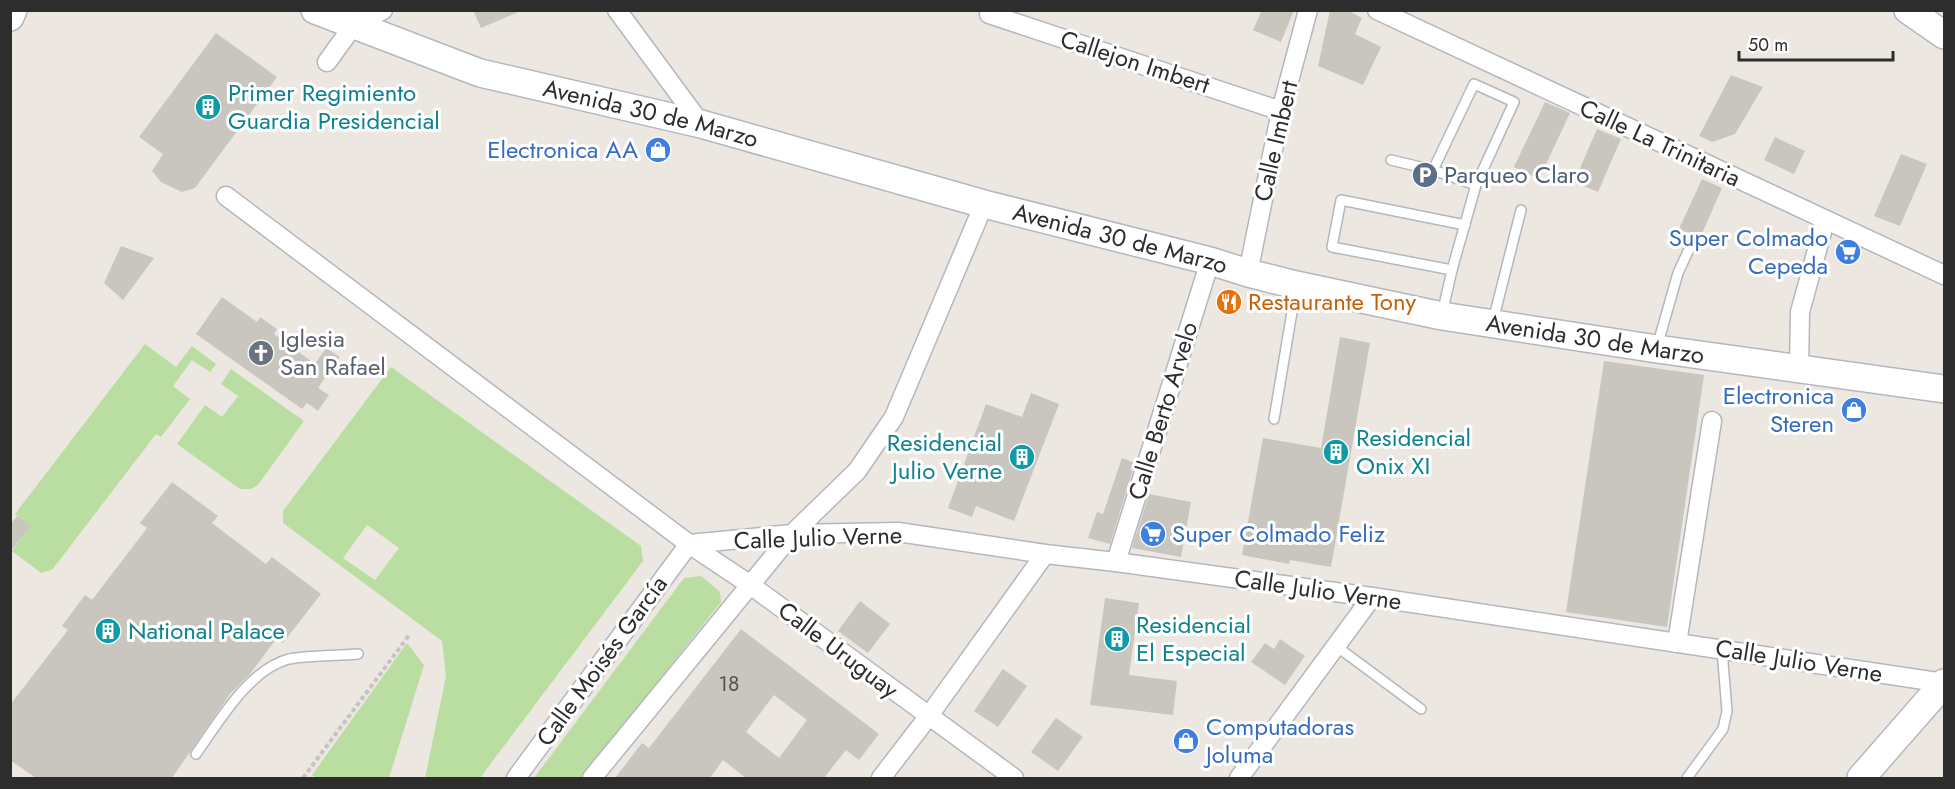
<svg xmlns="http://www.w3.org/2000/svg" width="1955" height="789" font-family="Jost,sans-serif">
<rect width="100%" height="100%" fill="#ede7e1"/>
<g fill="#badea2" fill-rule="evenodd">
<path d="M145 344 176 367 192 346 216 364 210 372 192 360 173 386 190 399 161 437 156 434 52 570 41 573 12 551 30 526 15 514Z"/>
<path d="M391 367 641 546 643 561 480 778H425L446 676 442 641 283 523V511ZM367 525 399 548 375 580 343 558Z"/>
<path d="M231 369 304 421 258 485 251 489H240L177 444 205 405 222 417 238 396 221 384Z"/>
<path d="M701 576 720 592 721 602 581 778H534L684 578Z"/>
<path d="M407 643 424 665 389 778H315L312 775Z"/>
</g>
<g fill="#c9c5bf" fill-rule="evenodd">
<path d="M473 10H523L481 28Z"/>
<path d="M1262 10H1294L1281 42 1253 30Z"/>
<path d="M1330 10H1347L1362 18 1355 34 1381 47 1363 85 1318 66Z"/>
<path d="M216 33 277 77 195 188 182 192 161 182 152 171 163 154 139 137Z"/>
<path d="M1731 75 1763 87 1735 134 1712 142 1699 136Z"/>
<path d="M1545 102 1570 113 1539 179 1514 167Z"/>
<path d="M1597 129 1621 139 1598 192 1574 182Z"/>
<path d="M1775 137 1805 151 1794 174 1764 160Z"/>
<path d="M1901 154 1927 164 1900 226 1874 216Z"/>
<path d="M1702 179 1722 188 1700 238 1679 229Z"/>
<path d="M1844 240 1858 247 1851 265 1836 259Z"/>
<path d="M121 246 154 258 123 300 104 283Z"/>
<path d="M222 297 257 322 260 317 277 329 274 334 315 364 326 348 340 357 318 388 329 395 318 411 307 403 302 409 196 334Z"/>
<path d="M1340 337 1370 343 1331 567 1290 560 1289 564 1242 555 1263 438 1321 448Z"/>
<path d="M1604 361 1704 375 1667 627 1566 612Z"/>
<path d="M1031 393 1059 404 1014 521 976 506 972 517 948 508 986 404 1022 417Z"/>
<path d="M1122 458 1135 463 1110 544 1088 538 1097 512 1103 514Z"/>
<path d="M172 482 218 516 212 523 266 564 272 557 321 594 283 643 277 638 249 675 230 694 172 778H36L10 760V705L68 630 62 626 85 595 92 600 147 528 140 523Z"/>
<path d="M1149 494 1191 502 1181 557 1132 548Z"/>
<path d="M17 516 31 526 10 552V525Z"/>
<path d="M1105 598 1139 603 1129 675 1177 681 1173 715 1090 705Z"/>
<path d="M860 601 890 624 868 653 838 631Z"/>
<path d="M741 629 879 734 859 760 846 750 824 778H746L723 760 710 778H615L642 743 649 748ZM774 695 807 720 779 758 746 732Z"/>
<path d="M1280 639 1305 656 1285 685 1251 662 1265 643 1274 649Z"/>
<path d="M1003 669 1027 686 998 727 974 711Z"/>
<path d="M1056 718 1083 737 1058 771 1031 752Z"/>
</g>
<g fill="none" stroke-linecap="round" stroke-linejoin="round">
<g stroke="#b4b7bf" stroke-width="12">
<g id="service">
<path d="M1391 160 1433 170 1474 84 1514 102 1476 185 1452 270 1442 314"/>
<path d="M1433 170 1476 185"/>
<path d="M1452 270 1332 247 1341 200 1465 225"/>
<path d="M1493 321 1521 210"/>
<path d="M1657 347 1678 273 1692 243"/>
<path d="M1274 419 1296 288"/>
<path d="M1336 646 1421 709"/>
<path d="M196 754C218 723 249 669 289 659 308 655 337 656 358 654"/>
<path d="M1687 778 1723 729 1727 711 1722 650"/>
</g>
</g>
<g stroke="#b4b7bf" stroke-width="21">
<g id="minor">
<path d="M617 10 701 124"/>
<path d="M1377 10 1944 275"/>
<path d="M989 14 1281 111"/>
<path d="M327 62 353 26 383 10"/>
<path d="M226 196 689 544 749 584 1014 778"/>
<path d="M1248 273 1281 111 1308 10"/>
<path d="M1799 369 1800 312 1825 221"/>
<path d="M689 544 792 534 898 532 1045 554 1116 562 1372 597 1944 683"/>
<path d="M1116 562 1210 261"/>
<path d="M1677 643 1712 421"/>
<path d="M516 778 689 544"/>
<path d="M592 778 792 534 857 471 894 417 984 204"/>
<path d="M881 778 928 717 1045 554"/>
<path d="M1239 778 1372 597"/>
</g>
</g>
<g stroke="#b4b7bf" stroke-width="30">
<g id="secondary">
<path id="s1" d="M315 10 480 73 701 124 984 204 1210 261 1248 273 1296 285 1442 316 1657 349 1944 389"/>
<path d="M1908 10 1944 35"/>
<path d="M10 17 13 10"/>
<path d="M1861 778 1944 683"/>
</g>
</g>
<path stroke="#c4c4c4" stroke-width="4" stroke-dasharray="4.5 3" stroke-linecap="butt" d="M303 778 410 634"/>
<use href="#service" stroke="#fff" stroke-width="9"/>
<use href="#minor" stroke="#fff" stroke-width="18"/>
<use href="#secondary" stroke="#fff" stroke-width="27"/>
</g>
<defs>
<g id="building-disc" transform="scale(1.35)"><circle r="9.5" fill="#0f9aa8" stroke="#fff"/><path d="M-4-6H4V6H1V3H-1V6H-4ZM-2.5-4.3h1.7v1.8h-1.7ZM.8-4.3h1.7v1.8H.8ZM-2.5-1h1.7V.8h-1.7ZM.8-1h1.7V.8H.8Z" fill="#fff"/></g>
<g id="shop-disc" transform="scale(1.35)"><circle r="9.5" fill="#3f7fe0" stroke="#fff"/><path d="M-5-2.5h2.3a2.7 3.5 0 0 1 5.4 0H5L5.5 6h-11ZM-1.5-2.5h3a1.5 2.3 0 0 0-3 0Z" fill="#fff"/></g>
<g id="parking-disc" transform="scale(1.35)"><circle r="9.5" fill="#5c6f8a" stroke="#fff"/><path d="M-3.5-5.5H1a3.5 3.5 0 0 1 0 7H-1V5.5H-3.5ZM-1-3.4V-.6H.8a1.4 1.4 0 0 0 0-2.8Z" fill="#fff"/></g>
<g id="supermarket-disc" transform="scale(1.35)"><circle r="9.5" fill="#3f7fe0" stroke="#fff"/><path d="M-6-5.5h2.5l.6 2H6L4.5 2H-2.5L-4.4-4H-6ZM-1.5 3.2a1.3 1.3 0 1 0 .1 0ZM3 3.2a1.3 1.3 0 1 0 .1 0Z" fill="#fff"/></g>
<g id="restaurant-disc" transform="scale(1.35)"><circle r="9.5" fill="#e8710a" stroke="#fff"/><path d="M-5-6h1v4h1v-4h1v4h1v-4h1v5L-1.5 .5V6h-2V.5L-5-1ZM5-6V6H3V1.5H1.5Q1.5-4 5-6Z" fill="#fff"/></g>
<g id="church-disc" transform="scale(1.35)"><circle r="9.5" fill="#6b7280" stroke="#fff"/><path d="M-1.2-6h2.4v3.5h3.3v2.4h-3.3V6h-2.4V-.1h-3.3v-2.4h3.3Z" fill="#fff"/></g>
</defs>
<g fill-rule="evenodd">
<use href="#building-disc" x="208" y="107"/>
<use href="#shop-disc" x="658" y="150"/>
<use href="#parking-disc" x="1425" y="175"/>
<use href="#supermarket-disc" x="1848" y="252"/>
<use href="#restaurant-disc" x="1229" y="302"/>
<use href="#church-disc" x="261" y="353"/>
<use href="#shop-disc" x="1854" y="410"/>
<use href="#building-disc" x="1336" y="452"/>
<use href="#building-disc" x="1022" y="457"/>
<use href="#supermarket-disc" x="1153" y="534"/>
<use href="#building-disc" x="108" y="631"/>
<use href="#building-disc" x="1117" y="639"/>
<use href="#shop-disc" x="1186" y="741"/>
</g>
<g text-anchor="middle" stroke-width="6" stroke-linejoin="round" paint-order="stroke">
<g font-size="21" fill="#545352">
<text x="729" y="691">18</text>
</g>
<g font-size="24" fill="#2d2d2d" stroke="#fff">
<text transform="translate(1135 62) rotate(18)" y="8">Callejon Imbert</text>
<text dy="8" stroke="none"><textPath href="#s1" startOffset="352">Avenida 30 de Marzo</textPath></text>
<text transform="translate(1276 141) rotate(-77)" y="8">Calle Imbert</text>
<text transform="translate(1660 143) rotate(25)" y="8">Calle La Trinitaria</text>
<text dy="8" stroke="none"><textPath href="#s1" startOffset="838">Avenida 30 de Marzo</textPath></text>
<text dy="8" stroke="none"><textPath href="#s1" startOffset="1324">Avenida 30 de Marzo</textPath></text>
<text transform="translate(1163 411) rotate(-73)" y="8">Calle Berto Arvelo</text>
<text transform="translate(818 538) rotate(-2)" y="8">Calle Julio Verne</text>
<text transform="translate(1318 590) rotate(8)" y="8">Calle Julio Verne</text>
<text transform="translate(838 650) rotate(37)" y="8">Calle Uruguay</text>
<text transform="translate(602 661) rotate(-54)" y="8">Calle Moisés García</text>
<text transform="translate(1799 661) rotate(9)" y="8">Calle Julio Verne</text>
</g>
<g font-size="24" fill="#0d838f" stroke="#fff" text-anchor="start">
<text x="228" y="101">Primer Regimiento<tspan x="228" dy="28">Guardia Presidencial</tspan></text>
<text x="1356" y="446">Residencial<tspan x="1356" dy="28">Onix XI</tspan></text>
<text x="1002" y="451" text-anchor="end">Residencial<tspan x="1002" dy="28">Julio Verne</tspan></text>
<text x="1136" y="633">Residencial<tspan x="1136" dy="28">El Especial</tspan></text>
<text x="128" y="639">National Palace</text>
</g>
<g font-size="24" fill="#366cbe" stroke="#fff" text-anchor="end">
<text x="638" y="158">Electronica AA</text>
<text x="1828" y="246">Super Colmado<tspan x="1828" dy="28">Cepeda</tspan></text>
<text x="1834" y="404">Electronica<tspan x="1834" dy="28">Steren</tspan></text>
<text x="1172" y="542" text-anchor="start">Super Colmado Feliz</text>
<text x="1206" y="735" text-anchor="start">Computadoras<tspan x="1206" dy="28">Joluma</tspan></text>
</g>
<g font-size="24" fill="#4e5e75" stroke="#fff" text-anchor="start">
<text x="1444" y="183">Parqueo Claro</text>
</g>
<g font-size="24" fill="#c56008" stroke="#fff" text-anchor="start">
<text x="1248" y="310">Restaurante Tony</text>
</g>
<g font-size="24" fill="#5b616d" stroke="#fff" text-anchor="start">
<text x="280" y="347">Iglesia<tspan x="280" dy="28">San Rafael</tspan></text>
</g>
</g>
<rect width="1955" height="789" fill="none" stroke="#2d2d2d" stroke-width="24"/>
<path d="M1739 51v9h154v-9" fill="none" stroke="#2d2d2d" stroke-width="3"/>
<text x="1748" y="51" font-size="18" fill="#2d2d2d" stroke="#ffffff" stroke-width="4.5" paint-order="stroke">50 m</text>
</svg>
